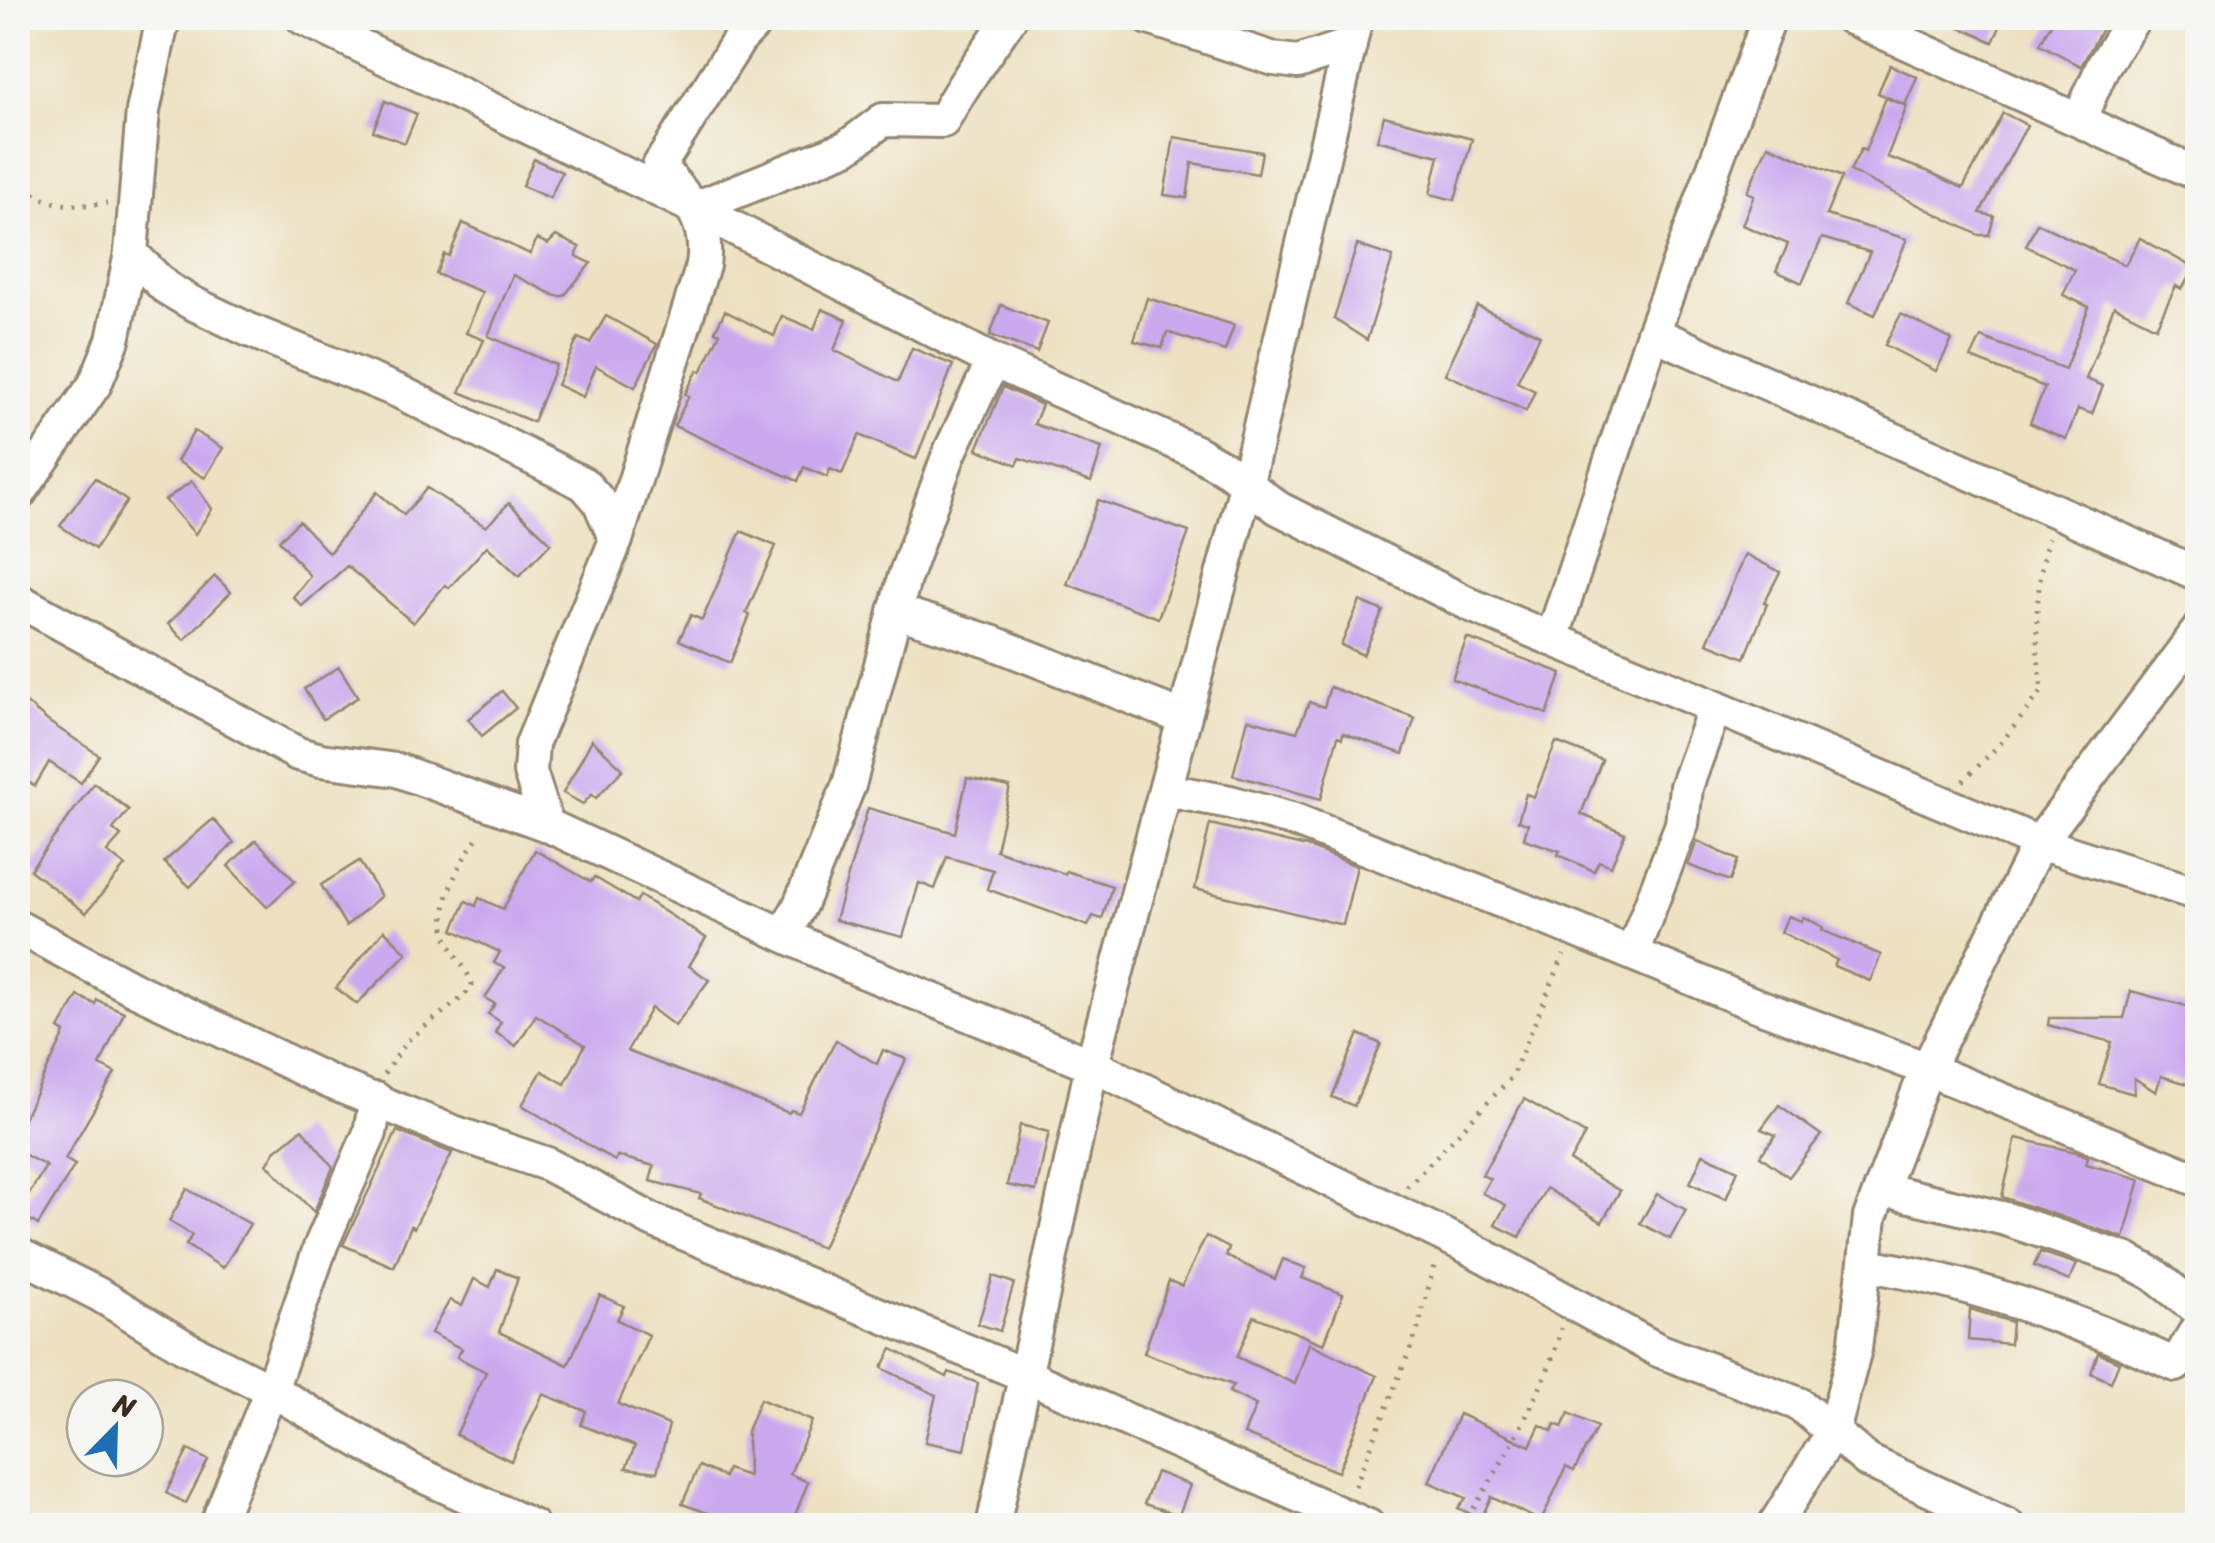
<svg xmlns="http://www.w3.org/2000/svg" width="2215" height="1543" font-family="Sriracha,sans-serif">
<rect width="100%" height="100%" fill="#f6f6f2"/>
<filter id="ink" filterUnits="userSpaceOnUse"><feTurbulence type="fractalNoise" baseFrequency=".01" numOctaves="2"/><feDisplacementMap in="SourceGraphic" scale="20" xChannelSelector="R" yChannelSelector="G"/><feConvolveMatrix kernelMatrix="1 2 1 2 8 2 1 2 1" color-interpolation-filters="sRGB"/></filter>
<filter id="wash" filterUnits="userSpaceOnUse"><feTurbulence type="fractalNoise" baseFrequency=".0048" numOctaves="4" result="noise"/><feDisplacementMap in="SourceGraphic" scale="40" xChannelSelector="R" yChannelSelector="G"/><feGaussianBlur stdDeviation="2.25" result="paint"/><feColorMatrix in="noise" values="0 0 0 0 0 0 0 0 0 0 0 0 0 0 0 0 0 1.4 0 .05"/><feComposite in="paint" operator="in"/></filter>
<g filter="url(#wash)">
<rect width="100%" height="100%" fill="#ede1c1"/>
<g id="blocks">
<g fill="#cba9ef">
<path d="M1937 18H2004L1993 42Z"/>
<path d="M2054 18H2108L2081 66 2040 44Z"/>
<path d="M1890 65 1917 77 1905 105 1878 93Z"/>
<path d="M1886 98 1907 106 1887 157 1927 171 1963 188 2003 113 2027 125 1980 213 1994 216 1989 235H1979L1850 171 1861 149 1865 151Z"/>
<path d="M385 101 417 114 405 143 373 131Z"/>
<path d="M1384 116 1472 139 1455 200 1430 194 1439 156 1377 140Z"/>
<path d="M1174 137 1262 152 1258 174 1192 163 1187 198 1164 195Z"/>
<path d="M1768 145 1842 177 1826 215 1907 239 1875 315 1848 303 1870 252 1822 238 1802 283 1776 271 1788 244 1742 225 1754 195 1747 192Z"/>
<path d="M534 159 562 172 550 198 522 186Z"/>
<path d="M463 223 530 254 537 239 548 244 556 236 580 247 576 256 591 263 564 296H556L513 275 488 336 556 365 533 422 460 392 484 340 466 333 482 292 436 274 444 254 449 256Z"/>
<path d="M2037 223 2125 265 2140 238 2194 268 2182 289 2176 286 2156 327 2114 306 2086 379 2103 386 2092 414 2078 409 2066 439 2030 423 2045 387 1971 358 1981 337 2065 369 2089 307 2063 295 2075 270 2026 246Z"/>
<path d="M1357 245 1393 257 1367 340 1334 319Z"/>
<path d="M1147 298 1234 325 1225 351 1167 332 1162 348 1134 341Z"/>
<path d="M1001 305 1048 323 1037 352 990 335Z"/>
<path d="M1477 306 1540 335 1517 382 1535 391 1526 411 1445 374Z"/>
<path d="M822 309 847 320 834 350 898 382 912 348 953 365 916 459 859 435 842 474 830 469 827 477 804 467 798 481 674 426 689 396 685 394 698 370 701 372 720 333 715 331 725 311 774 336 782 316 814 329Z"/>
<path d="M1901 314 1952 340 1936 371 1885 345Z"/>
<path d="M606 316 657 344 635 387 596 366 583 397 557 385 578 338 590 343Z"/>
<path d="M1003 387 1042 405 1034 424 1102 448 1091 482 1020 458 1017 465 977 449Z"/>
<path d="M194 431 223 448 205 478 177 461Z"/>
<path d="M95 478 127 501 95 549 60 526Z"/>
<path d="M192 481 212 509 195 534 165 500Z"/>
<path d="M427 488 486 527 509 503 551 543 519 576 487 546 449 588 445 585 413 623 347 566 302 606 293 597 310 576 279 540 299 521 329 553 377 492 404 515Z"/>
<path d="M1098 500 1189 532 1158 618 1067 584Z"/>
<path d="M741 531 776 546 746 613 750 615 730 663 679 640 691 615 702 620Z"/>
<path d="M1745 554 1780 572 1764 603 1767 604 1745 658 1707 643Z"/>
<path d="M215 576 231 592 184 640 168 624Z"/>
<path d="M1360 601 1383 611 1363 655 1341 645Z"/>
<path d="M1467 638 1562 673 1547 714 1452 679Z"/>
<path d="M339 667 358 697 323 719 304 689Z"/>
<path d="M1330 687 1415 718 1403 754 1343 733 1342 738 1338 736 1321 799 1233 775 1248 719 1297 732 1309 702 1324 707Z"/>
<path d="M502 691 516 708 482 736 468 719Z"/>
<path d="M18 696 49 722 99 755 81 783 49 762 35 786 18 776Z"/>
<path d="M592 740 623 769 596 798 592 794 583 804 563 793Z"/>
<path d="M1556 742 1602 760 1581 814 1625 833 1611 866 1599 861 1594 871 1558 855 1560 851 1524 839 1528 824 1518 821 1526 794 1534 797Z"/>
<path d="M967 778 1010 787 996 850 1065 874 1066 871 1112 886 1102 919 1093 916 1088 926 987 889 993 870 947 857 935 889 919 883 903 937 835 920 868 808 955 833Z"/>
<path d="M94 783 129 810 113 829 121 836 107 852 125 866 86 913 30 870Z"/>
<path d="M213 819 234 843 190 887 164 862Z"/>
<path d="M1210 824 1311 848 1357 866 1343 925 1195 889Z"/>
<path d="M256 840 295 881 267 907 228 866Z"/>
<path d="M1697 841 1738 860 1730 881 1688 865Z"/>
<path d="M535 850 591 882 594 877 636 902 640 896 706 938 689 966 709 980 675 1026 651 1008 627 1051 789 1113 791 1110 799 1113 836 1040 877 1064 883 1050 906 1059 822 1248 699 1198 701 1194 650 1181 654 1166 617 1156 615 1161 522 1105 542 1071 565 1084 585 1045 536 1015 516 1046 495 1032 501 1022 488 1014 495 1004 485 998 504 968 494 963 500 952 453 930 466 901 476 906 479 898 503 909Z"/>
<path d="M359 861 381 896 346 926 321 885Z"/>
<path d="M1788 916 1801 921 1803 917 1823 927 1822 930 1881 955 1870 981 1834 966 1837 960 1781 932Z"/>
<path d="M384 930 407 953 357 1004 336 988Z"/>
<path d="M2131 991 2198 1009V1087L2161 1076 2156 1092 2134 1078V1094L2099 1084 2112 1042 2048 1025 2049 1018H2124Z"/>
<path d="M78 996 95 1004 97 1000 124 1012 100 1065 115 1073 65 1159 75 1165 38 1225 18 1212 46 1166 18 1151V1130L65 1033 59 1029Z"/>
<path d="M1359 1034 1381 1044 1354 1106 1332 1097Z"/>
<path d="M1524 1099 1585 1134 1570 1161 1620 1191 1602 1222 1546 1188 1520 1237 1495 1225 1506 1205 1482 1193 1490 1179 1482 1175Z"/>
<path d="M1779 1105 1821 1135 1789 1177 1760 1156 1776 1135 1761 1129Z"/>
<path d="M1020 1125 1049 1132 1036 1191 1007 1185Z"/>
<path d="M302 1129 333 1167 314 1212 267 1164 275 1151Z"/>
<path d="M397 1131 452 1153 414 1228 411 1226 394 1267 343 1245Z"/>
<path d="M2016 1138 2080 1153 2088 1157 2086 1164 2140 1179 2124 1238 2002 1197Z"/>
<path d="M1703 1154 1738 1170 1726 1199 1690 1183Z"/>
<path d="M187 1189 250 1224 223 1268 186 1245 192 1235 169 1221Z"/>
<path d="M1657 1194 1686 1210 1670 1239 1640 1223Z"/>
<path d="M1206 1236 1229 1248 1226 1256 1275 1279 1283 1259 1306 1268 1302 1278 1343 1294 1324 1344 1254 1316 1237 1357 1295 1384 1309 1343 1377 1376 1338 1472 1244 1434 1256 1405 1229 1392 1233 1385 1144 1353 1169 1281 1182 1286Z"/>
<path d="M2040 1252 2077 1264 2069 1281 2034 1266Z"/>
<path d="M497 1269 518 1278 499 1332 568 1365 600 1295 624 1306 617 1320 649 1335 618 1404 669 1425 657 1472 626 1468 635 1446 581 1425 586 1411 543 1394 511 1461 456 1435 486 1372 457 1357 462 1349 431 1333 450 1300 462 1306 474 1279 490 1287Z"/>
<path d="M993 1276 1014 1283 1000 1331 978 1324Z"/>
<path d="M1970 1309 2012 1322 2010 1344 1968 1340Z"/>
<path d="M892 1349 947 1377 949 1372 978 1383 965 1450 925 1442 936 1395 882 1368Z"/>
<path d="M2098 1353 2119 1362 2111 1382 2091 1373Z"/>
<path d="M760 1399 812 1421 790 1474 808 1482 791 1526H745L682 1504 699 1466 724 1477 727 1469 748 1476 747 1431Z"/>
<path d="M1569 1413 1597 1427 1574 1471 1566 1467 1541 1521 1491 1497 1481 1519 1458 1508 1466 1498 1429 1482 1459 1414 1530 1446 1540 1425 1552 1431 1555 1424 1562 1427Z"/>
<path d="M188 1450 208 1460 186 1503 166 1493Z"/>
<path d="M1156 1472 1190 1485 1179 1515 1144 1504Z"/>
</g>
</g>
</g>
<g filter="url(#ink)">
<use href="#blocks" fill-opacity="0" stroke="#948670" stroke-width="2.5"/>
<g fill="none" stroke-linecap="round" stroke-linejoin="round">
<g stroke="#948670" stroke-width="38">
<g id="minor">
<path d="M303 18 695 208 993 361 1196 452 1229 471 1278 508 1471 605 2039 843 2198 894"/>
<path d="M1149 18 1274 59 1298 62 1350 45"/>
<path d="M1851 18 2198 174"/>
<path d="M2079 120 2103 66 2134 18"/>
<path d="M695 208 847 147 883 120 943 121C962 84 987 52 1010 18"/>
<path d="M131 253 165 287 190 302 249 330 400 392 584 484 599 501 616 540"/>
<path d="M1653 333 2198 574"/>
<path d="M18 495 95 384 113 340 131 253 143 111 163 18"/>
<path d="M18 600 298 754 321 760 397 770 547 825 857 969 1092 1065 1466 1246 1658 1350 1799 1404 1868 1461 2008 1526"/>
<path d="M895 611 991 642 1184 718"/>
<path d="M1552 639 1653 333 1769 18"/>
<path d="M1166 790 1230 802 1294 820 1575 930 1751 1003 1927 1069 2198 1180"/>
<path d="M547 825 530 772 532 744 616 540 703 265C710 220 686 197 659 166L739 40 760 18"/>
<path d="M18 927 132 988 330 1082 453 1132 547 1164 652 1220 1027 1376 1368 1526"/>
<path d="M784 935 800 905 849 785 904 579 949 454 993 361"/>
<path d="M1632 953 1682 824 1686 787 1715 707"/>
<path d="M1881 1189 2006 1219 2127 1260 2153 1274 2198 1310"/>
<path d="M18 1254 100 1295 185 1347 271 1390 412 1471 532 1526"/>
<path d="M1865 1265C1966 1280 2083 1322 2176 1365L2198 1327"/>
<path d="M216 1526 271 1390 321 1245 370 1133 376 1099"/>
<path d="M993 1526 1092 1065 1246 486 1356 18"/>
<path d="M1774 1526 1833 1432 1855 1349 1870 1217 1927 1069 2039 843 2198 631"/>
</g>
</g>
<g stroke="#948670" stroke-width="5" stroke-dasharray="2.5 8" stroke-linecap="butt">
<path d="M18 180C41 206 73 208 107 203"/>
<path d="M1963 781 2001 743 2042 691C2034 637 2035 591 2048 538"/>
<path d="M384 1074 408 1040 465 995 472 985C468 969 455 958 449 943 434 906 459 863 480 834"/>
<path d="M1407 1187 1511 1078 1564 955"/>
<path d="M1355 1486 1417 1332 1435 1262"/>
<path d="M1462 1526C1493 1481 1551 1380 1561 1328"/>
</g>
<use href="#minor" stroke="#fff" stroke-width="32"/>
</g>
</g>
<rect width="2215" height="1543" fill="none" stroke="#f6f6f2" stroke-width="60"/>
<g transform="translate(115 1428) rotate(23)"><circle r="48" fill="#f6f6f2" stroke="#aba49d" stroke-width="2.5"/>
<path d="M0-8L18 38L0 25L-18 38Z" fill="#1f6fb2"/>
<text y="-15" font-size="28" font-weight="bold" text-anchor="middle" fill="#3b2a1e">N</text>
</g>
</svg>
